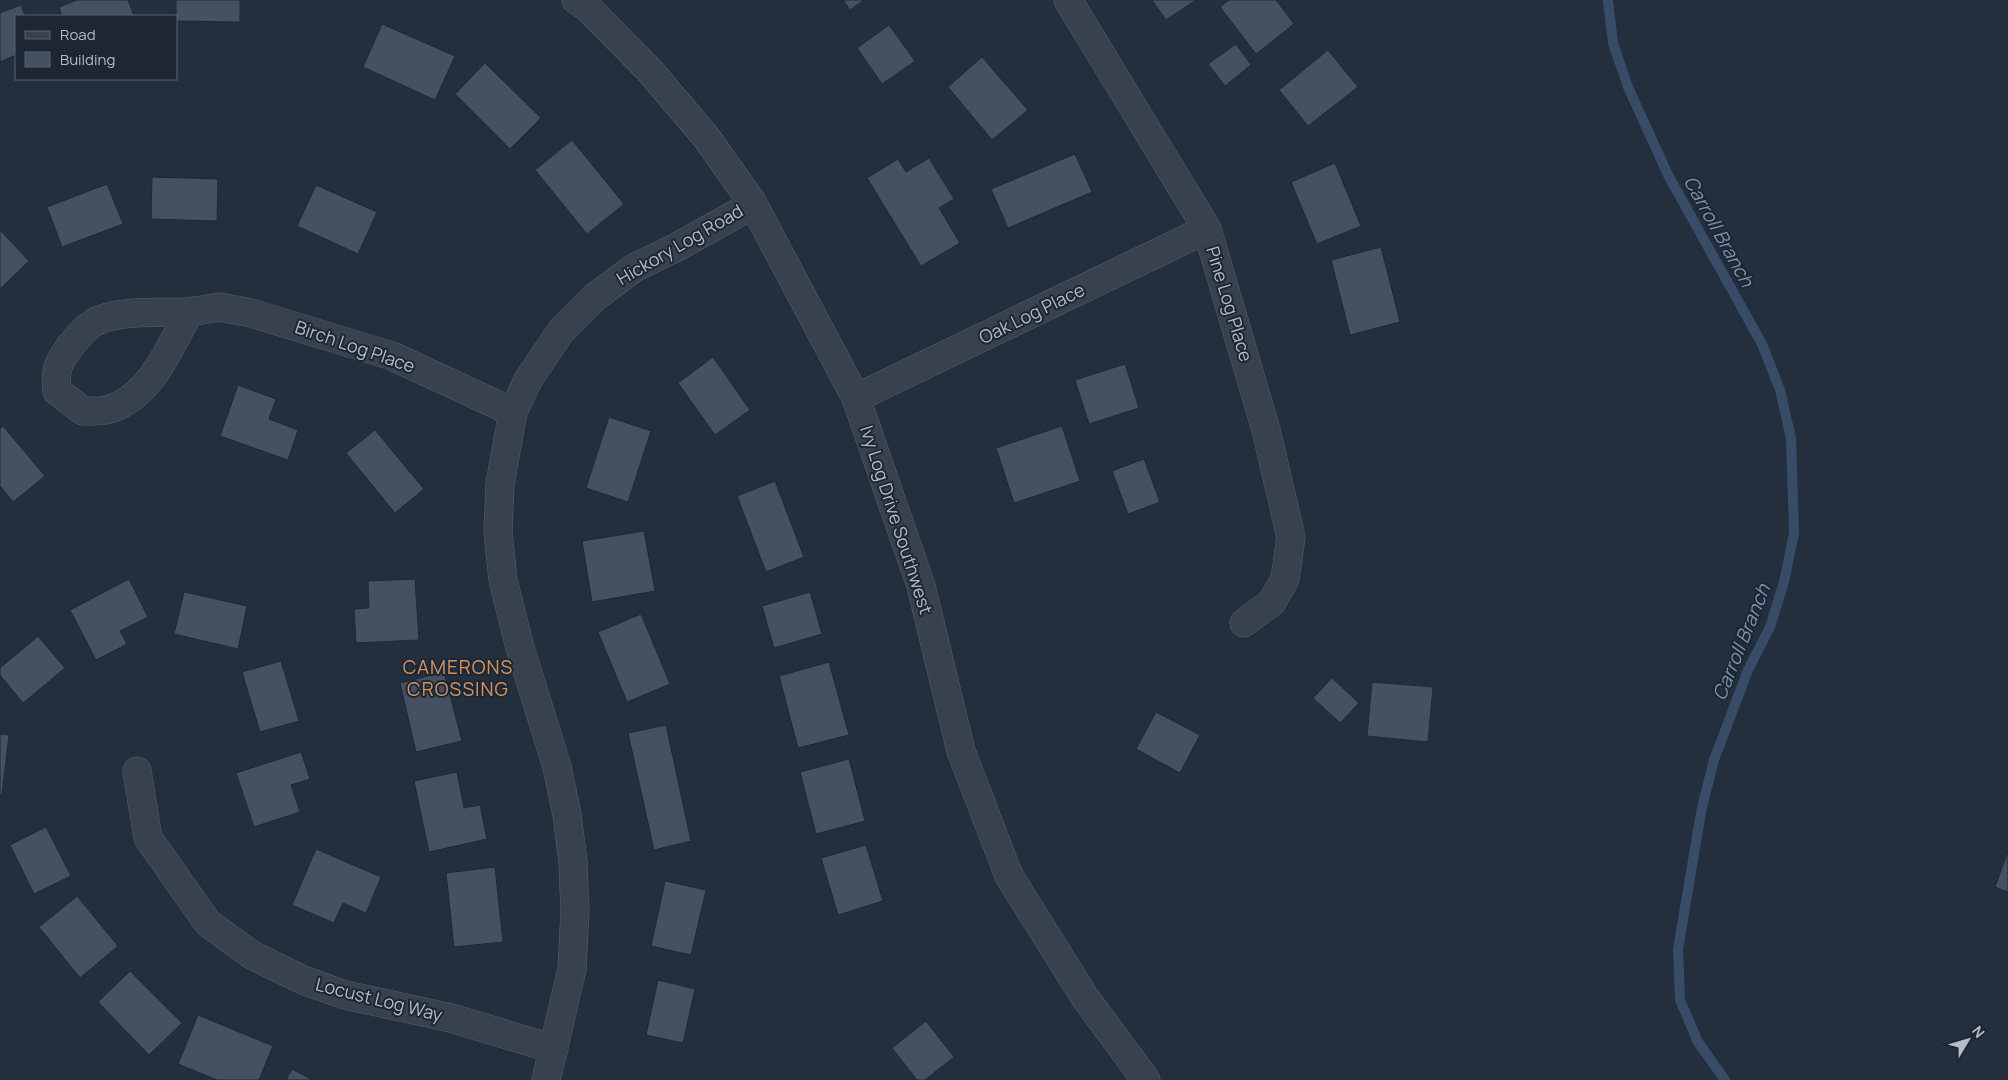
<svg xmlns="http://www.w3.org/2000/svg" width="2008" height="1080" font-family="Manrope,sans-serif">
<rect width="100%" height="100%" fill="#242f3e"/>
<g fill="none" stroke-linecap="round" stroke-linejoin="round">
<path stroke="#394c67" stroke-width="10" d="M1608 0 1613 43 1628 87 1668 175 1762 344 1780 390 1791 438 1794 533 1784 582 1770 627 1748 670 1714 760 1702 807 1678 949 1680 1000 1698 1042 1725 1080"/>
</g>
<g fill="#455162" stroke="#1f2835">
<path d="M77 0H128L134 16H62L59 7Z"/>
<path d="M176 0H240V22L176 21Z"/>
<path d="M843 0H864L850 10Z"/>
<path d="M1152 0H1196L1166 20Z"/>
<path d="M1229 0H1276L1294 24 1256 54 1220 7Z"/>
<path d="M21 5 25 16H16V55L0 62V13Z"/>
<path d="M382 24 455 56 435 100 363 67Z"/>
<path d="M889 25 915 61 882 84 857 48Z"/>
<path d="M1236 44 1251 65 1225 86 1208 64Z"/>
<path d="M1328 50 1358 87 1308 126 1279 90Z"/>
<path d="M982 57 1028 110 992 140 948 87Z"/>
<path d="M485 63 541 118 510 149 455 94Z"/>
<path d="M572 140 624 204 587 234 535 170Z"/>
<path d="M1075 154 1092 192 1008 228 991 189Z"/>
<path d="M929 158 954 199 939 208 960 243 921 266 867 178 898 159 906 172Z"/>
<path d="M1335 163 1361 226 1317 244 1291 182Z"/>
<path d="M152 177 218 179 217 221 151 219Z"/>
<path d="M107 184 123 224 62 247 47 207Z"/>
<path d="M316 185 377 212 358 254 297 226Z"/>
<path d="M0 230 29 261 0 289Z"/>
<path d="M1381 247 1400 322 1350 335 1331 260Z"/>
<path d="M713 357 750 410 715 435 678 383Z"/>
<path d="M1125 364 1139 408 1089 424 1075 380Z"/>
<path d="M238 385 276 399 269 419 298 430 288 460 220 436Z"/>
<path d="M609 417 651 431 628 502 586 488Z"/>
<path d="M3 426 45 476 13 502 0 486V429Z"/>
<path d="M1062 426 1080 481 1014 503 996 448Z"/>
<path d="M375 430 424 489 395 513 346 453Z"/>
<path d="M1144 459 1160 502 1128 514 1112 471Z"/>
<path d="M775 481 804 557 766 572 737 496Z"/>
<path d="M644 531 655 591 592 602 582 541Z"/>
<path d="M129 579 148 617 120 631 127 644 96 660 70 610Z"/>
<path d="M415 579 419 640 356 643 354 609 369 608 368 581Z"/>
<path d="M184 592 247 606 238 649 174 634Z"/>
<path d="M810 592 822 634 774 648 762 606Z"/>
<path d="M641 614 670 684 627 702 598 632Z"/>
<path d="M38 636 65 668 23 703 0 675V668Z"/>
<path d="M281 661 299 721 260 732 242 672Z"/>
<path d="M829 662 849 735 798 748 779 676Z"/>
<path d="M444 672 462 741 416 752 400 683Z"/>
<path d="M1332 678 1359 703 1340 723 1313 698Z"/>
<path d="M1372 682 1433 687 1428 742 1367 736Z"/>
<path d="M1156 712 1200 735 1180 773 1136 749Z"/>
<path d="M666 725 691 841 654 850 628 733Z"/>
<path d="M0 734 9 735 2 795H0Z"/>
<path d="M301 752 310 779 291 785 300 812 254 827 236 773Z"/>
<path d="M849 759 865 821 816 834 800 772Z"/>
<path d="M457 772 464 808 480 805 487 839 429 852 414 781Z"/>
<path d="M46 827 71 876 34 894 10 845Z"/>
<path d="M866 845 883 901 838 915 821 858Z"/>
<path d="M316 849 381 877 366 913 343 903 334 923 292 905Z"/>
<path d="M2008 851V892L1995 887Z"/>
<path d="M495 867 503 942 454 947 446 873Z"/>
<path d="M665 881 706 890 691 955 651 946Z"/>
<path d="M77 896 118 946 80 978 39 927Z"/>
<path d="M130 971 182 1023 149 1055 98 1002Z"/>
<path d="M658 980 695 989 683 1043 646 1035Z"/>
<path d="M198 1015 273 1046 259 1080H217L178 1064Z"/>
<path d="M926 1021 954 1057 925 1080H917L892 1048Z"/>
<path d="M292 1069 313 1080H286Z"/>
</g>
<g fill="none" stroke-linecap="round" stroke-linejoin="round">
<g stroke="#565f6c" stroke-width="29">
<g id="minor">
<path d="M576 0 588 8 650 71 706 137 752 202 856 398 921 586 961 751 1009 876 1086 999 1146 1080"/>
<path d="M1068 0 1207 229 1266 430 1291 537 1285 579 1272 602 1244 623"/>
<path d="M189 312C170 347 151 396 110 409 102 412 91 411 83 411L57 391C54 371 59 361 71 345 78 337 84 329 93 323 116 309 163 313 189 312Z"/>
<path d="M189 312 220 307 251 313 392 356 513 412"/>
<path d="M856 398 1207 229"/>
<path d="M137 771 148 838 208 923 252 955 303 980 345 995 451 1018 554 1049"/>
<path d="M546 1080 572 969 575 911 573 862 567 815 557 767 519 644 503 580 498 532 500 484 513 412 528 380 561 331 595 297 634 268 677 247 745 209 752 202"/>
</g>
</g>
<use href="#minor" stroke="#38414e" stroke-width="28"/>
</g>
<g text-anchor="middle" stroke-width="4" stroke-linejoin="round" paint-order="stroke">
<g font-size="18" fill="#b4bcc9" stroke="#1d2633">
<text transform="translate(680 245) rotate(-30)" y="6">Hickory Log Road</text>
<text transform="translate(1229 304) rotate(73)" y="6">Pine Log Place</text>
<text transform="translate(1032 314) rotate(-26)" y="6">Oak Log Place</text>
<text transform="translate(355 347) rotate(19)" y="6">Birch Log Place</text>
<text transform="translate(896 520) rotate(72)" y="6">Ivy Log Drive Southwest</text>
<text transform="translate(379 1000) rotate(14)" y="6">Locust Log Way</text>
</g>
<g font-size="19" font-style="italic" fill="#7c92b1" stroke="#1d2633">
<text transform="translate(1719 231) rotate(61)" y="7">Carroll Branch</text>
<text transform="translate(1741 642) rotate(-68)" y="7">Carroll Branch</text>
</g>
<g font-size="19" letter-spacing="1" fill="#d59563" stroke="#1d2633">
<text x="458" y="674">CAMERONS<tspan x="458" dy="22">CROSSING</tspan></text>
</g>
</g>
<rect x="15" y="15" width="162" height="65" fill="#1d2633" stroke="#59626f"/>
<rect x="25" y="31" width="25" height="8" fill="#38414e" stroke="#59626f"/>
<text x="60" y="40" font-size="15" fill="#b4bcc9">Road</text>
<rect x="25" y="52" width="25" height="15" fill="#455162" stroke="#59626f"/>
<text x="60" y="65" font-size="15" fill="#b4bcc9">Building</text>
<g transform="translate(1968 1040) rotate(52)" stroke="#1d2633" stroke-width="4" paint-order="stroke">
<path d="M0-4L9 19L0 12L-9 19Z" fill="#b4bcc9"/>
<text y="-8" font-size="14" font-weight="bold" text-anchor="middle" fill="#b4bcc9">N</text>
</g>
</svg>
